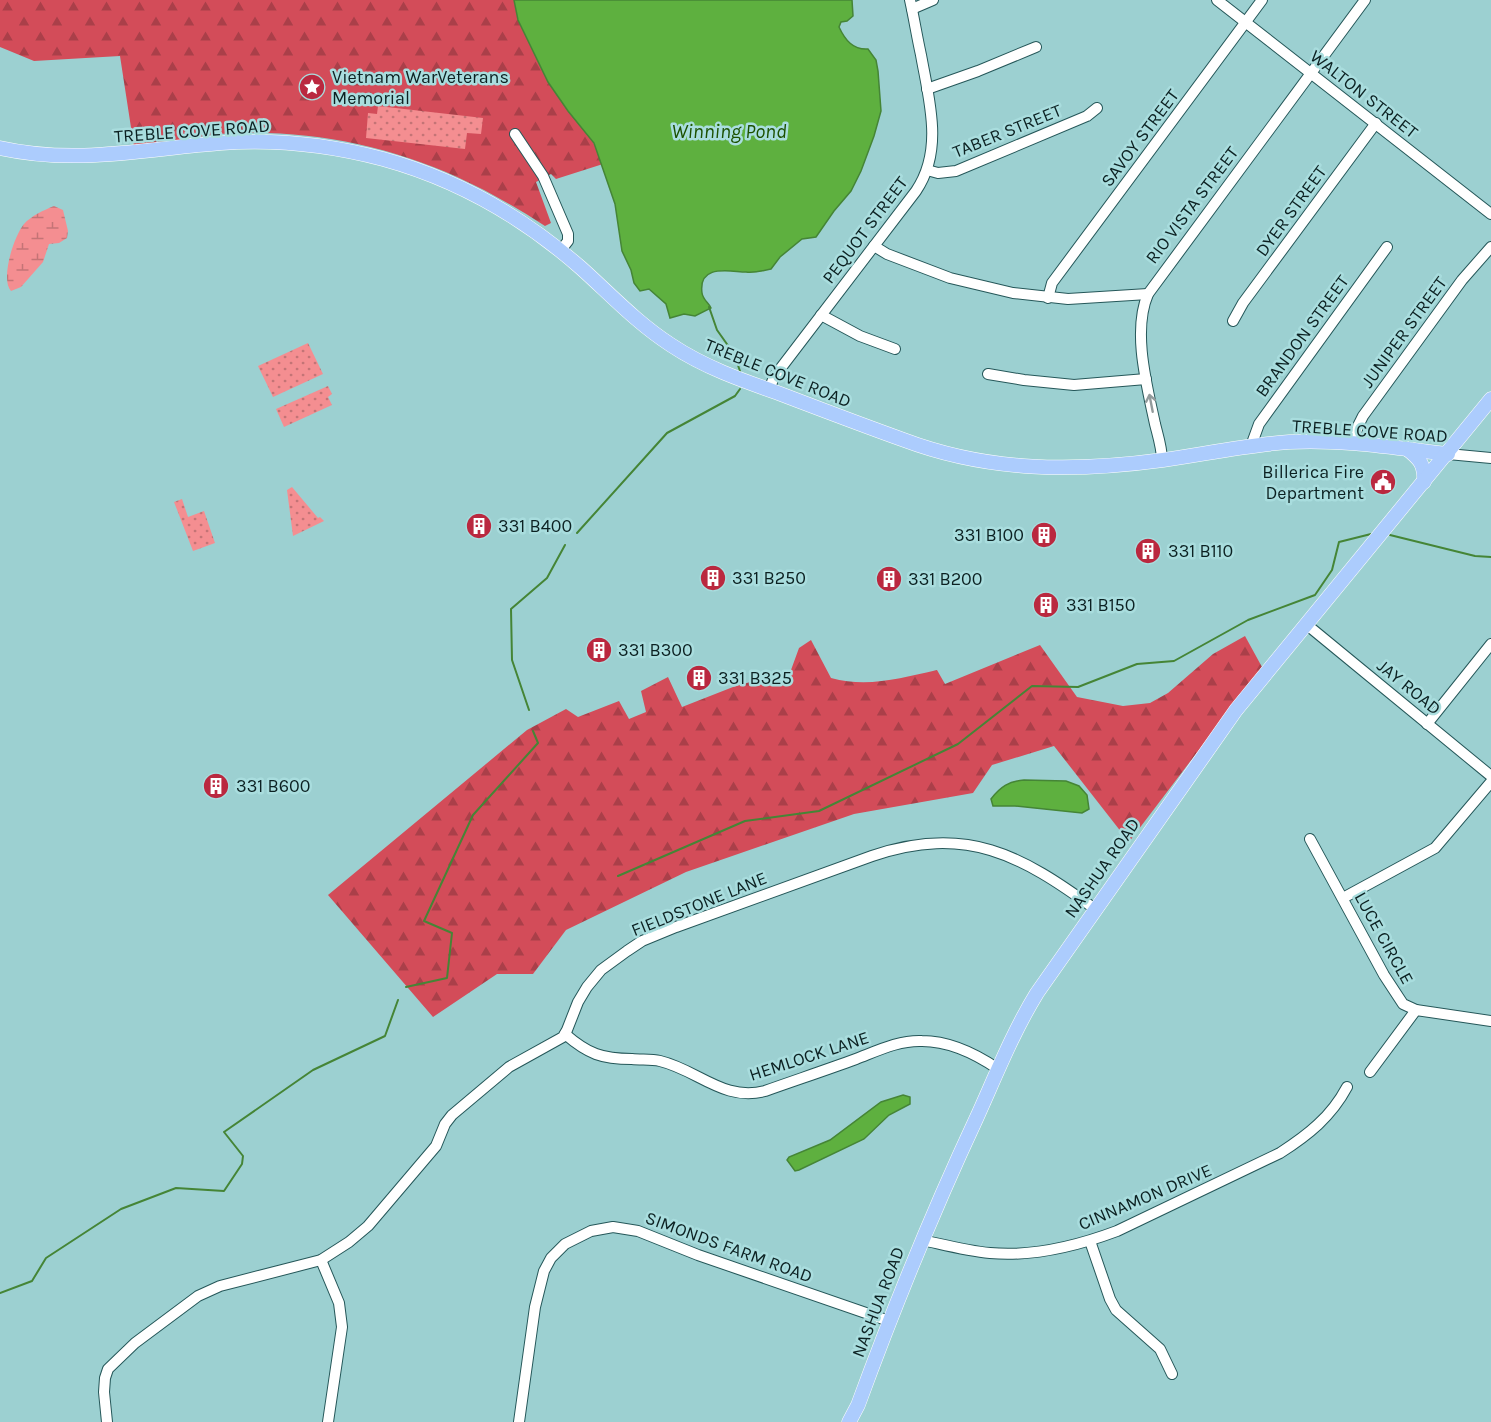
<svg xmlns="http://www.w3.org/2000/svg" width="1491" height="1422" font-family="Karla,sans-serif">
<defs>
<pattern id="forest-firs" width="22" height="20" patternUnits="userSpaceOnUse" patternTransform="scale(1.5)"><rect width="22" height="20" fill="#d34c59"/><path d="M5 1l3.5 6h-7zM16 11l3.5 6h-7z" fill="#aa3f49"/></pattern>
<pattern id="wetland-marsh" width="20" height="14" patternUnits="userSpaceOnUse" patternTransform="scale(1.5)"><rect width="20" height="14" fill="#f48e91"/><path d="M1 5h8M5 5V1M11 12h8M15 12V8" fill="none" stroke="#c47476"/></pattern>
<pattern id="park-dots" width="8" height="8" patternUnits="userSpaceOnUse" patternTransform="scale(1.5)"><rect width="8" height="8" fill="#f48e91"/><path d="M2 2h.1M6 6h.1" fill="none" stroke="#c47476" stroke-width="1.8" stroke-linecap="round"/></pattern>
</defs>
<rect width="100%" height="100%" fill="#9cd0d1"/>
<g fill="url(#forest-firs)">
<path d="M0 0H514L518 20 548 82 568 111 590 135 603 164 556 179 551 174 536 182 551 223 545 226C517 208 488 191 457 177 385 144 300 128 220 134 192 137 163 143 134 147L120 56 34 61 0 47Z"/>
<path d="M1245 636 1262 667 1129 842 1054 746 992 765 973 793 854 814 686 872 566 930 533 974H497L433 1017 328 895 527 730 566 709 578 717 619 701 629 719 646 712 641 691 668 677 682 707 733 687 791 670 799 648 811 640 831 678C868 688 901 678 937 670L945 684 1040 645 1077 697 1123 706 1150 703 1168 693 1213 654Z"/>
</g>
<path fill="url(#wetland-marsh)" d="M54 206 63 210 68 231 67 238 59 243 49 244 43 262 21 287 11 291C0 279 14 236 24 224 31 216 44 210 54 206Z"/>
<g fill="url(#park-dots)">
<path d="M378 106 483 118 481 134 467 133 465 149 366 138 368 113 377 114Z"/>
<path d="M308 343 323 374 273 397 258 366Z"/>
<path d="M328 386 332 394 328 397 332 405 284 427 276 409Z"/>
<path d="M292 487 318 518 320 517 324 521 293 536 287 490Z"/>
<path d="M182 499 188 517 204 511 215 543 193 551 174 502Z"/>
</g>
<g fill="#5eb03f" stroke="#458536" stroke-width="1.5">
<path d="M514 0H852L853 16 847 21 841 22 839 27C845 40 853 50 868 49L876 60 878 71 881 111 874 136 861 171 851 191 834 211 816 237 802 239 780 257 771 269C763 271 754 273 746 272 731 272 698 263 702 293 703 300 709 303 711 308L695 316 684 314 670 318 666 304 649 289 640 291 634 283 631 270 622 251 615 204 594 143 568 111 548 82 518 20Z"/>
<path d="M1024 780 1066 781 1079 786 1087 795 1089 809 1082 813 1015 806H993L991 799C1000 787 1009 781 1024 780Z"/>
<path d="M903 1095 910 1097V1104L889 1115 864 1139 799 1170 795 1171 787 1160 789 1157 830 1140 881 1102Z"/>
</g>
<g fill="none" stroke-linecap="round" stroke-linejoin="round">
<g stroke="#458536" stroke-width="2">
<path d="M709 307 717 330 734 354 740 371"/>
<path d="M577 533 667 433 735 396 740 389"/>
<path d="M1390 535 1475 556 1491 557"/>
<path d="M529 710 512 660 511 609 547 578 565 545"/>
<path d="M618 876 745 821 819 811 958 744 1032 686 1078 687 1137 664 1174 661 1248 620 1315 595 1332 570 1339 542 1371 534"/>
<path d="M406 987 447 978 452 933 424 921 473 815 538 743 533 731"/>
<path d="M0 1293 32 1281 46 1258 121 1209 176 1188 224 1191 242 1164 243 1156 224 1132 313 1070 385 1036 398 1000"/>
</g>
<g stroke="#255759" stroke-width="12">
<g id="minor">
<path d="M1217 0 1491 214"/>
<path d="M912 9 933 0"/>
<path d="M927 89 978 71 1036 47"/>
<path d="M515 134 543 176 568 234V241L560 251"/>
<path d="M927 170 938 173 956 171 1087 116 1097 108"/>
<path d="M874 246 887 254 950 278 1013 293 1068 299 1148 294"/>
<path d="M1048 298 1052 283 1262 0"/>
<path d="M821 315 860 336 895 349"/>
<path d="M1233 321 1243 303 1376 123"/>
<path d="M988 374 1024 380 1074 385 1146 379"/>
<path d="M769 390 774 377 916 191C944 150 929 100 921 55 917 37 914 18 910 0"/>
<path d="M1353 444 1358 426 1363 416 1462 280 1491 247"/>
<path d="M1251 446 1259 424 1387 247"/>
<path d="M1448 454 1491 458"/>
<path d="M1162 460C1162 448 1158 436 1155 424 1147 386 1132 331 1148 294L1365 0"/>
<path d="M1306 624 1491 776"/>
<path d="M1427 724 1491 644"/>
<path d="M1310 839 1384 975 1403 1004 1416 1010 1491 1021"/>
<path d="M1343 898 1435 848 1491 782"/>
<path d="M565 1034C588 1054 602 1059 632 1059 641 1060 651 1059 660 1061 698 1070 724 1102 765 1091 796 1080 826 1070 856 1059 877 1051 899 1040 922 1041 949 1041 976 1054 998 1069"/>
<path d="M1370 1072 1416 1010"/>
<path d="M922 1240C945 1245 967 1251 990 1253 1033 1257 1077 1246 1117 1231L1280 1153C1308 1135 1331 1117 1347 1087"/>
<path d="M1090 1241 1110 1299 1116 1310 1160 1349 1172 1374"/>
<path d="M321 1260 339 1303 342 1327 328 1422"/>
<path d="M107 1422 104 1392 105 1378 108 1369 135 1343 198 1296 220 1286 321 1260 349 1242 368 1226 436 1146 445 1124 452 1115 509 1067 563 1037 567 1030 578 1002 587 987 601 970 627 951 642 941 676 927 872 856C966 824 1021 855 1095 909"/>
<path d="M519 1422 535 1307 544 1271 551 1258 565 1244 591 1231 613 1227 638 1231 698 1255 889 1321"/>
</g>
</g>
<g stroke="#fff" stroke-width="15">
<g id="major">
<path d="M0 148C76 165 145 149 221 143 275 139 330 145 383 159 456 179 524 218 581 268 610 294 637 323 671 345 704 367 741 380 778 393 820 409 862 425 904 440 989 472 1074 472 1163 460 1205 454 1247 445 1289 442 1342 439 1396 448 1448 454"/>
<path d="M1407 449C1420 459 1425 465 1424 482"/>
<path d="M849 1422 858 1405C894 1307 933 1211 977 1117 996 1075 1013 1032 1037 993L1236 710 1491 399"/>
</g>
</g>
<use href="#minor" stroke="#fff" stroke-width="10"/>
<use href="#major" stroke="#acccfd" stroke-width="14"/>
</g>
<defs><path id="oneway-shaft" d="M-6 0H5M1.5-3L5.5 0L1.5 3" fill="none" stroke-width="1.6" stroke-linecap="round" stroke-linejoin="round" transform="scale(1.5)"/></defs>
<use stroke="#929b9c" href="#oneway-shaft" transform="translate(1151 403) rotate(-101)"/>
<defs>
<g id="sight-disc" transform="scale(1.35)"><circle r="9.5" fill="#ba283f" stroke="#a9ddde"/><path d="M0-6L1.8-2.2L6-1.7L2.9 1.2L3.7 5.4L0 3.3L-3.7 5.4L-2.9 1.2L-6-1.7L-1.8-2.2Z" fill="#fff"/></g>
<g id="civic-disc" transform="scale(1.35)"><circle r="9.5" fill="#ba283f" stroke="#a9ddde"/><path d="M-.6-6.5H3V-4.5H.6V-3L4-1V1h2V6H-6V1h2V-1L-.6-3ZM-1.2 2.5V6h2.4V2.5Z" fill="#fff"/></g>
<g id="building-disc" transform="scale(1.35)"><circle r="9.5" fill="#ba283f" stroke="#a9ddde"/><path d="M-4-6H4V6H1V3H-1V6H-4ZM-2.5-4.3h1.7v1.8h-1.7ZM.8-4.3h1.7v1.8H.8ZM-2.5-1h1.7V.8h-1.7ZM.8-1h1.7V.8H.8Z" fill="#fff"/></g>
</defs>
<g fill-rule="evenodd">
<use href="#sight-disc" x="312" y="87"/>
<use href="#civic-disc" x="1383" y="482"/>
<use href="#building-disc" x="479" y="526"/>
<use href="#building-disc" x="1044" y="535"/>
<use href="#building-disc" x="1148" y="551"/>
<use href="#building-disc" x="713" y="578"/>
<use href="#building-disc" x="889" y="579"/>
<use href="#building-disc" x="1046" y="605"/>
<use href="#building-disc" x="599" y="650"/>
<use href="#building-disc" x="699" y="678"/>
<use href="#building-disc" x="216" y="786"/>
</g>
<g text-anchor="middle" stroke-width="5" stroke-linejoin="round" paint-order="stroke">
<g font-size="18" fill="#0c2122" stroke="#a9ddde" text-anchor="start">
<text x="332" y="83">Vietnam WarVeterans<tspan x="332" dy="21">Memorial</tspan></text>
<text x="1364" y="478" text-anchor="end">Billerica Fire<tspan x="1364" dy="21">Department</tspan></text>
<text x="498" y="532">331 B400</text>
<text x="1024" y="541" text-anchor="end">331 B100</text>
<text x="1168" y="557">331 B110</text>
<text x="732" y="584">331 B250</text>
<text x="908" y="585">331 B200</text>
<text x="1066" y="611">331 B150</text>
<text x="618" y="656">331 B300</text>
<text x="718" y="684">331 B325</text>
<text x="236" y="792">331 B600</text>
</g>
<g font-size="18" fill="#0c2122" stroke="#a9ddde">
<text transform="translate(1364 94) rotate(38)" y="6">WALTON STREET</text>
<text transform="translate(192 131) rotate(-4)" y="6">TREBLE COVE ROAD</text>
<text transform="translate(1007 131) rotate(-22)" y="6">TABER STREET</text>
<text transform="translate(1140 138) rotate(-53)" y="6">SAVOY STREET</text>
<text transform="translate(1192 205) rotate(-53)" y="6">RIO VISTA STREET</text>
<text transform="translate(1291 211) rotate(-54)" y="6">DYER STREET</text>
<text transform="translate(865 230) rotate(-53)" y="6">PEQUOT STREET</text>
<text transform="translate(1404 332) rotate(-54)" y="6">JUNIPER STREET</text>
<text transform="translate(1302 336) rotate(-54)" y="6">BRANDON STREET</text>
<text transform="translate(778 373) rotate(22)" y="6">TREBLE COVE ROAD</text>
<text transform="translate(1370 431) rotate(4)" y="6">TREBLE COVE ROAD</text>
<text transform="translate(1409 687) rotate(39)" y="6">JAY ROAD</text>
<text transform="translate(1102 868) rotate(-55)" y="6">NASHUA ROAD</text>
<text transform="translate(699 904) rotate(-22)" y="6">FIELDSTONE LANE</text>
<text transform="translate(1384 938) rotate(61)" y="6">LUCE CIRCLE</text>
<text transform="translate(809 1056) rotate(-18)" y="6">HEMLOCK LANE</text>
<text transform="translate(1145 1197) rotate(-23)" y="6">CINNAMON DRIVE</text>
<text transform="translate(729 1247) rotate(20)" y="6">SIMONDS FARM ROAD</text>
<text transform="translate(878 1302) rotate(-69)" y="6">NASHUA ROAD</text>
</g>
<g font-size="20" font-style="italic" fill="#1c5100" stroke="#a9ddde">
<text x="729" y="138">Winning Pond</text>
</g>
</g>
</svg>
